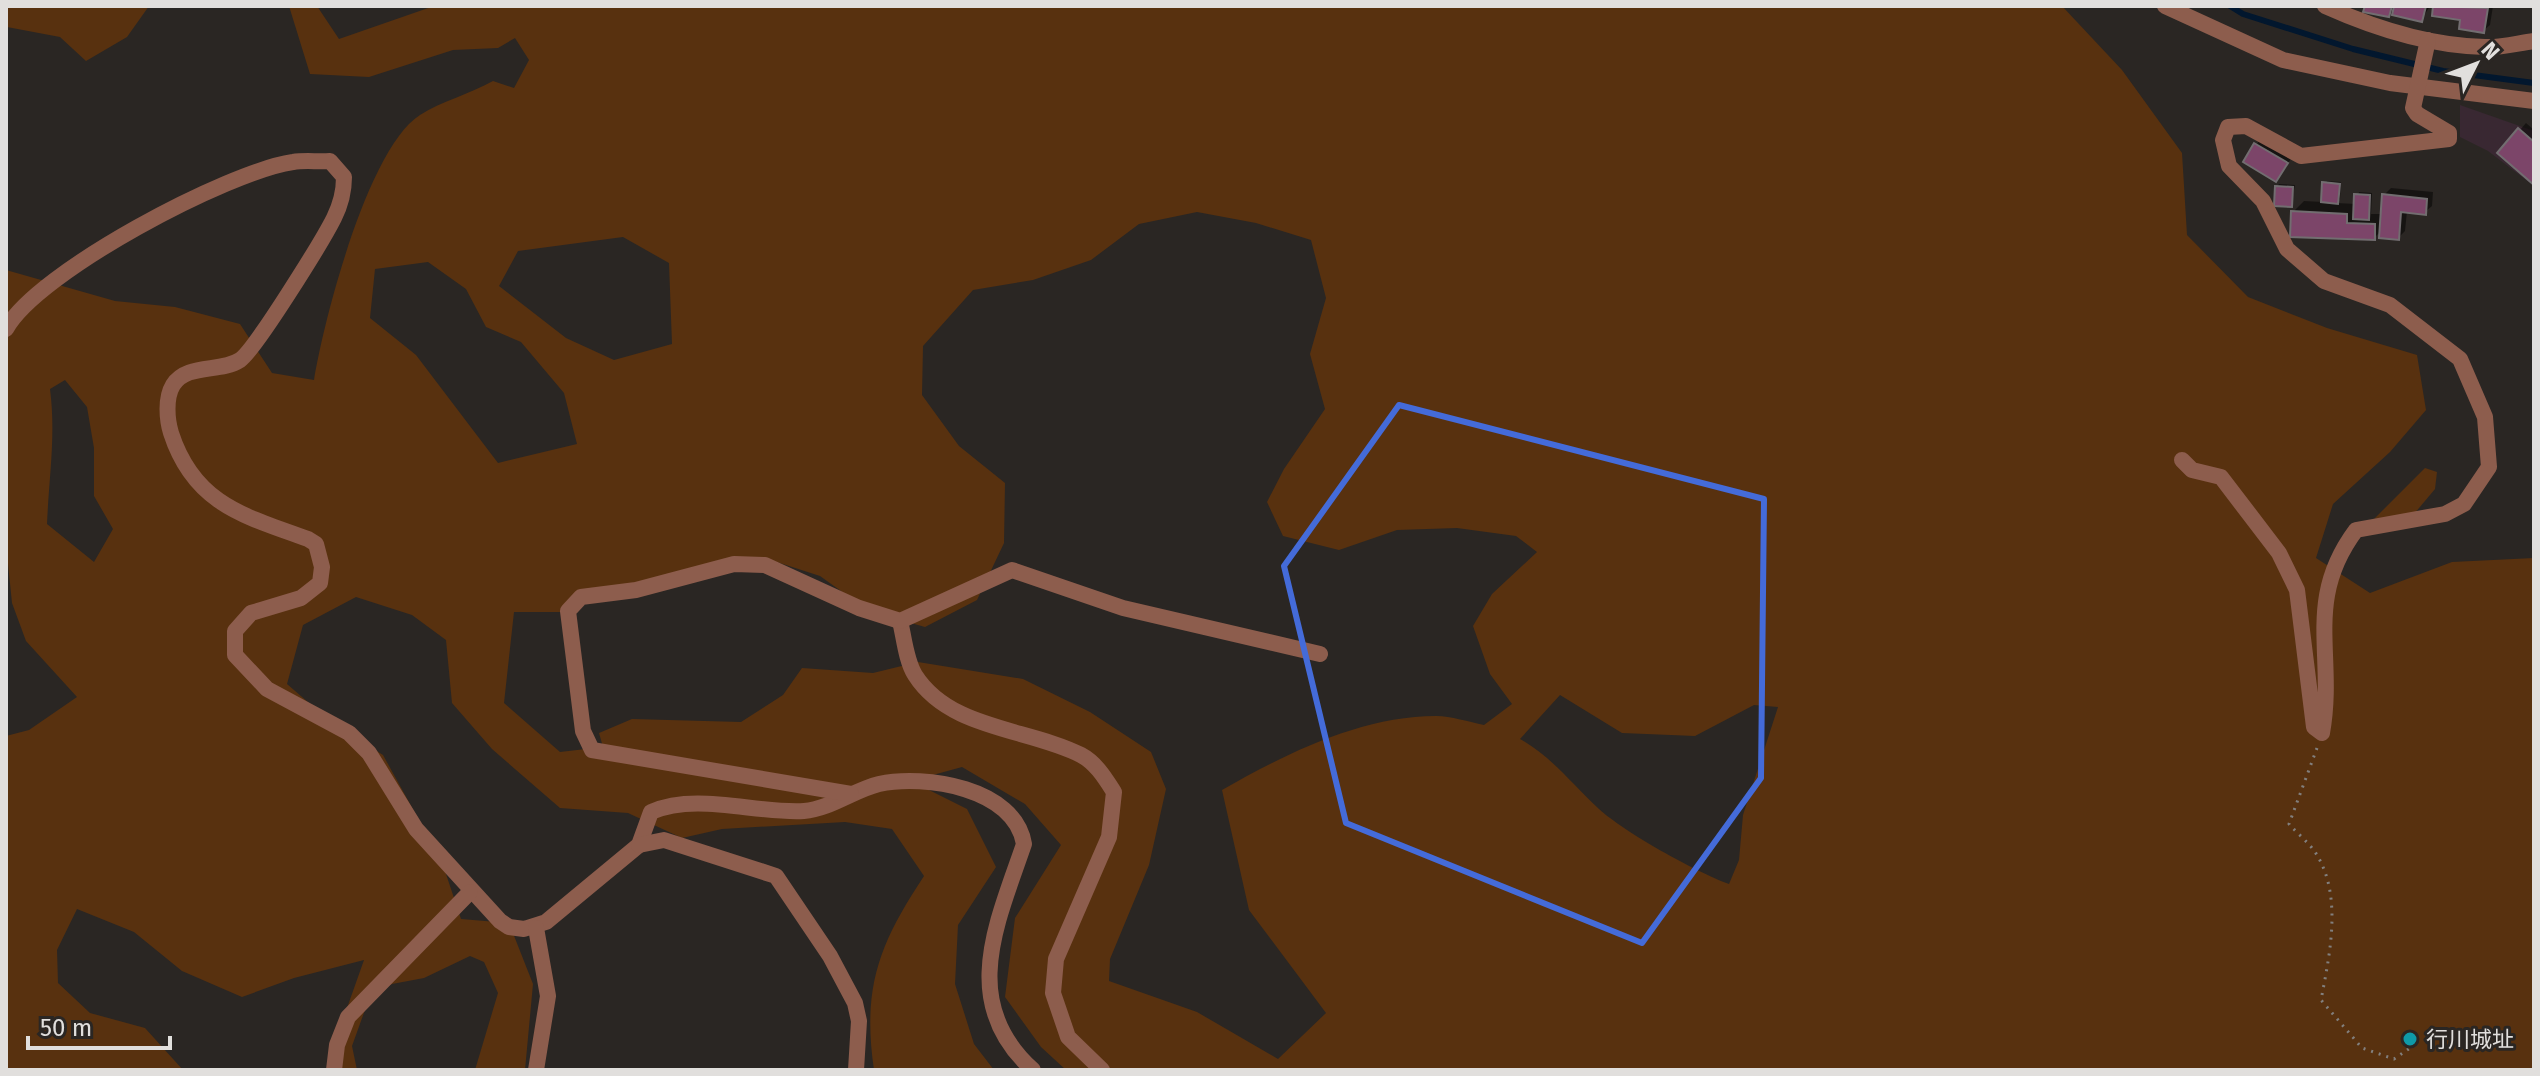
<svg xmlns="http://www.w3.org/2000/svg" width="2540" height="1076" font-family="'Fira Sans','Noto Sans JP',sans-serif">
<rect width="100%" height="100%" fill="#2a2623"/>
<path fill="#392832" d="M2460 105 2534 131V186L2488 151 2460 137Z"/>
<g fill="#58310f" fill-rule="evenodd">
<path d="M6 6H149L127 37 86 61 60 37 7 27Z"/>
<path d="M289 6H317L339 39 434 6H2062L2122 70 2182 153 2187 235 2248 297 2327 328 2417 355 2426 410 2390 452 2333 504 2316 558 2370 593 2452 562 2534 558V1070H1066L1041 1047 1005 997 1015 918 1061 845 1025 804 962 767 911 781 967 809 996 867 958 925 955 984 974 1044 994 1070H874C862 987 879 944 924 876L892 829 845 822 722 829 682 838 628 813 560 808 492 749 452 703 446 640 412 615 356 597 303 625 287 684 331 722 383 755 442 862 461 919 509 923 533 984 525 1070H475L498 993 484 962 470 956 424 978 392 984 370 996 352 1046 357 1070H337L347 1008 364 960 294 978 242 997 182 971 134 932 77 909 57 950 58 983 90 1013 145 1028 183 1070H6V736L29 730 77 697 26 641 12 603 6 544V270L115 301 175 307 240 324 272 373 314 380C324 319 368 148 420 115 442 101 470 94 493 81L514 88 529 60 515 38 498 48 453 50 369 77 310 74ZM1197 212 1256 223 1311 240 1326 298 1310 354 1325 409 1284 469 1267 502 1283 536 1339 550 1397 530 1457 528 1516 536 1537 552 1492 594 1473 626 1490 674 1512 704 1484 725C1469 722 1451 716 1436 716 1361 716 1285 754 1222 790L1249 910 1326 1013 1278 1059 1197 1012 1109 981 1110 959 1149 865 1166 789 1151 752 1090 712 1023 679 918 662 873 673 802 668 783 695 741 722 632 719 599 733 603 747 560 752 504 703 514 612H564L606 594 761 557 820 576 869 611 925 627 977 600 1004 543 1005 483 959 446 922 395 923 346 973 290 1033 280 1091 260 1139 224ZM623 237 669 263 672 344 614 360 566 338 499 286 518 251ZM428 262 466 289 486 327 521 342 564 393 577 444 498 463 416 355 370 318 375 269ZM65 380 87 407 94 448V496L113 529 94 562 47 524C49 477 56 435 50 389ZM1560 695 1622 733 1695 736 1754 705 1778 707 1743 815 1739 860 1729 884C1696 872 1624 832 1599 809 1572 784 1552 757 1520 739Z"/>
<path d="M2425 468 2437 472 2435 489 2414 514 2374 519Z"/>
</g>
<g fill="#0007">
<path d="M2367 6H2430L2422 19 2392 13 2389 15Z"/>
<path d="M2435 6H2493L2490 25 2483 31 2462 19 2434 14Z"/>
<path d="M2526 123 2534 130V183L2520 130Z"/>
<path d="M2262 137 2293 156 2276 180 2245 161Z"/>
<path d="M2327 181 2341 182 2340 199 2336 203 2356 204 2359 192 2372 193 2371 214H2383L2384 195 2391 188 2433 192 2432 206 2425 212 2407 211 2405 231 2398 238 2381 231 2374 238 2293 212 2304 201 2323 202Z"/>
<path d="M2279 184 2295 185 2291 205 2277 187Z"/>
</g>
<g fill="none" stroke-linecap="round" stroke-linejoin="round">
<path stroke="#02172e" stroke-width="6" d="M2230 6 2243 14 2353 49 2443 71 2534 83"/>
</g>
<g fill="#7c4569" stroke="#726d70" stroke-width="2">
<path d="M2365 6H2392L2389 17 2363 12Z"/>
<path d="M2394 6H2426L2422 22 2392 15Z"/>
<path d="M2433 6 2488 8 2484 33 2459 29 2460 20 2432 16Z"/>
<path d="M2518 128 2534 142V185L2497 153Z"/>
<path d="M2254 143 2288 163 2276 182 2243 162Z"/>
<path d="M2322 182 2340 184 2338 204 2321 202Z"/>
<path d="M2275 186 2293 187 2292 207 2274 206Z"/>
<path d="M2354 194 2370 195 2369 220 2353 219Z"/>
<path d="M2382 194 2427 199 2426 215 2401 212 2399 240 2379 238Z"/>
<path d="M2291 211 2347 214V223L2375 224V240L2290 237Z"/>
</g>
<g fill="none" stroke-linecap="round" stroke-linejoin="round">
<path stroke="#827f7d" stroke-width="3" stroke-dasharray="2 6" stroke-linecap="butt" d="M2317 748 2289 824C2297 833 2308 842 2315 852 2343 894 2330 953 2321 1000L2362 1048 2394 1059 2413 1046"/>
<g stroke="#8d5d4d" stroke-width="16">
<path d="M2165 6 2283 60 2390 83 2534 101"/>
<path d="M2325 6C2374 28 2430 46 2485 47 2501 48 2518 43 2534 41"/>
<path d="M6 329C37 272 229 171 293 162 305 160 318 162 330 161L344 177C344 192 341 204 334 218 323 240 255 350 240 360 220 373 187 363 173 385 165 398 167 420 171 433 194 504 244 516 308 539L316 544 322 567 320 583 301 598 251 613 235 631V655L267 689 349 733 369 753 416 829 500 921 509 927 524 929 546 922 639 845 651 812C697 792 756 814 804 811 830 809 854 790 879 784 925 774 1015 788 1024 844 997 923 958 1003 1033 1070"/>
<path d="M2182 460 2192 470 2221 477 2279 553 2297 590 2314 727 2322 733C2336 655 2303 601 2356 530L2445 514 2464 504 2489 467 2485 417 2460 359 2390 305 2324 281 2287 249 2263 201 2229 166 2223 140 2228 127 2246 126 2301 156 2449 139V133L2417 114 2413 108 2428 40"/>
<path d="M900 621C904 637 906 661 915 675 950 730 1028 728 1081 755 1096 763 1105 778 1114 792L1109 837 1056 959 1053 993 1068 1037 1102 1070"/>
<path d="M851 794 592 750 583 731 568 611 581 597 636 590 734 564 765 565 859 608 900 621 1012 570 1123 608 1320 654"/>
<path d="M639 845 664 840 776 876 830 956 855 1003 859 1021 856 1070"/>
<path d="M334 1070 337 1045 348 1017 470 892"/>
<path d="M536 1070 548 996 536 928"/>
</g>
</g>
<path fill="none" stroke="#446bd9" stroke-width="6" stroke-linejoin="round" d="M1399 405 1764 499 1761 778 1642 943 1346 823 1284 566Z"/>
<circle fill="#0f9aa8" stroke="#2a2623" stroke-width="3" cx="2410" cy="1039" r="8"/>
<g text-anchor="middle" stroke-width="6" stroke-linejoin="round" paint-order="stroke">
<g font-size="22" fill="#e1dfdd" stroke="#2a2623" text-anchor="start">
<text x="2426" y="1047">行川城址</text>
</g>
</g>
<rect width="2540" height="1076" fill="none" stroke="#e1dfdd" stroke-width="16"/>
<g transform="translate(2476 64) rotate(48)" stroke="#2a2623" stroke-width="6" paint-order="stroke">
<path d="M0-6L14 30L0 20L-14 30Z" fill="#e1dfdd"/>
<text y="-12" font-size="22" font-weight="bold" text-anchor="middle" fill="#e1dfdd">N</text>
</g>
<path d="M28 1036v12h142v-12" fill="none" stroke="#e1dfdd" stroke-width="4"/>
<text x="40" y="1036" font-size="24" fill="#e1dfdd" stroke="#2a2623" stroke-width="6" paint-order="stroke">50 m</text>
</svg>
